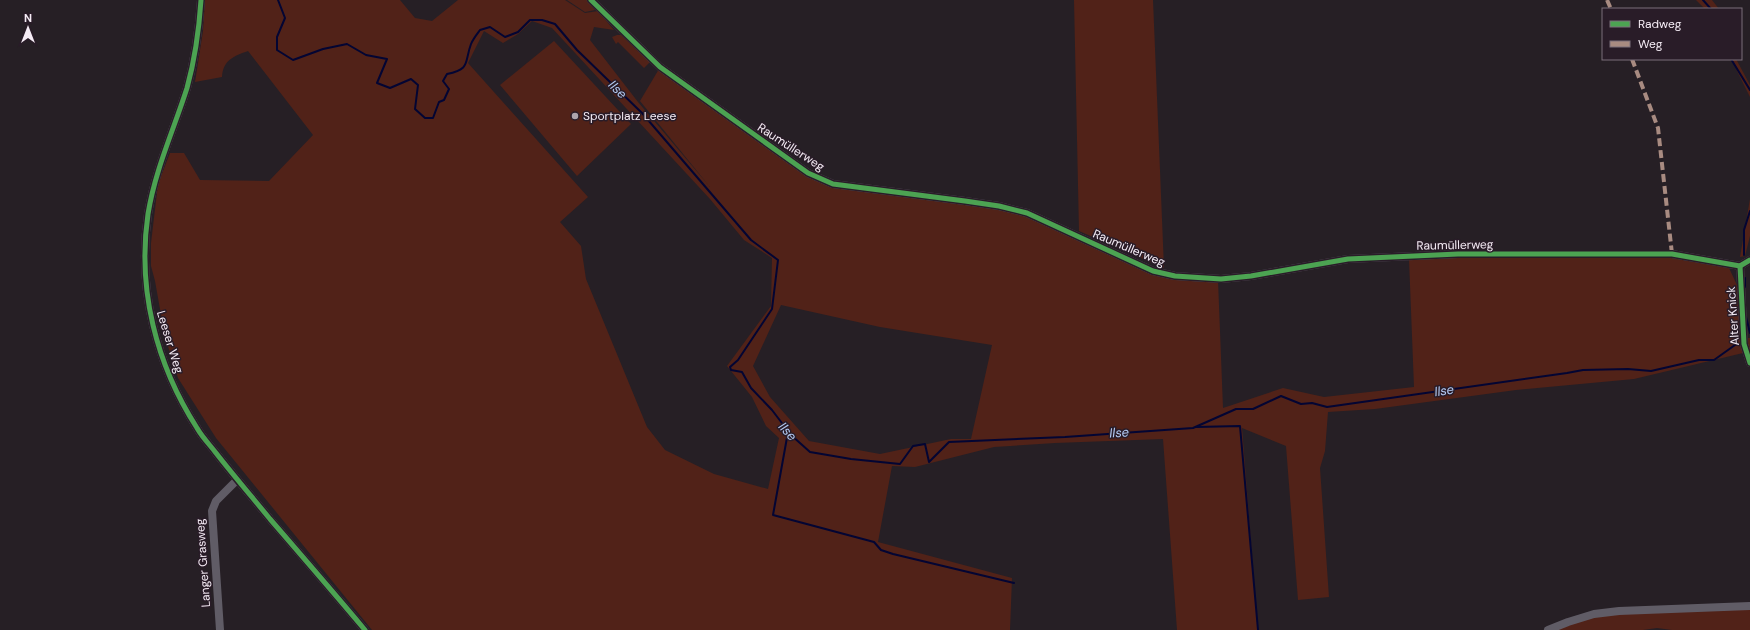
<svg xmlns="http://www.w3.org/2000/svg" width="1750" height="630" font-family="'DM Sans',sans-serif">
<rect width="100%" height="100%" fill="#261f25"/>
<g fill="#512218" fill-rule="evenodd">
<path d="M205 0H400L415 18 432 21 458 0H565L585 13 598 11 614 30 594 27 590 40 638 102 710 187 640 101 659 69 807 176 1018 213 1175 279 1195 281 1218 280 1223 408 1283 388 1324 397 1414 387 1409 259 1458 257 1671 258 1729 268 1737 285 1747 338H1750V350L1743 353 1634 379 1516 390 1375 409 1328 412 1325 451 1320 468 1329 597 1298 600 1286 446 1242 428 1258 630H1177L1163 439 1055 443 994 447 915 467 892 466 878 542 1012 578 1010 630H372L216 438 178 378 165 337 155 281 151 266V243L158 184 170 153H184L200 180 269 181 313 135 248 51C234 56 223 60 222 77L195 82 203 31ZM532 21 552 28 710 199 744 240 772 258 771 306 727 366 752 397 766 426 779 438 768 489 714 474 665 450 647 427 586 279 581 246 560 222 588 197 468 63 484 31 503 43 518 34ZM781 305 880 327 992 345 971 439H951L880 454 809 441 770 397 753 366Z"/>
<path d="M567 0H587L595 10 585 12Z"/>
<path d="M1074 0H1153L1164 268 1079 231Z"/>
<path d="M1696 0H1712L1719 9H1705Z"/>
<path d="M617 35H621L650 62 644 68 618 42 616 44 612 37Z"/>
<path d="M554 41 631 124 577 176 500 85Z"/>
<path d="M1731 59H1736L1750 85V97Z"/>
<path d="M1750 199V236L1745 256 1740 257Z"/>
<path d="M1750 609V630H1672L1657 628 1643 630H1556L1594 616 1619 613Z"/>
</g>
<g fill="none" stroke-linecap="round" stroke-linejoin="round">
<g stroke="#030533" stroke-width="2">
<path d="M278 0 285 18 277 37V50L293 60 323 49 347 44 366 55 387 59 377 83 390 88 411 79 418 85 415 109 425 118H433L439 102 444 100 449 89 443 81 447 74C471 69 464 63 471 44 473 39 477 34 480 30L490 27 505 37 518 32 530 20H542L555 24 577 50 642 113 751 240 778 260 772 309 738 360 730 367 731 370 742 372 751 388 772 410 791 435 810 452 851 459 900 464 913 446 925 444 929 462 949 442 1065 437 1193 428 1236 409H1253L1281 396 1301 404 1312 403 1327 407 1567 373 1583 370 1628 369 1651 371 1699 360H1714L1735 345 1741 344"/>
<path d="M1703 0 1711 9"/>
<path d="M1731 59 1750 90"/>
<path d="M1744 255V230L1750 211"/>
<path d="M1745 278V287"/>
<path d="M1746 317 1750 333"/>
<path d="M1196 427 1240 426 1258 630"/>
<path d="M788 432 773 515 874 542 881 550 893 554 1014 583"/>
</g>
<g stroke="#605c66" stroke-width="8">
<path d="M201 0C199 30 195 59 187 88 174 129 155 170 148 214 137 289 156 364 197 428 202 437 210 445 216 453 234 476 252 497 270 519 302 556 334 593 365 630"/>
<path d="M591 0 660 67 808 173 833 184 965 201 999 206 1027 213 1153 271 1175 276 1221 279 1251 276 1348 259 1458 254H1672L1740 266 1750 260"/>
<path d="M1740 266 1744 344 1750 363"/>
<path d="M220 630 212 511 216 501 237 480"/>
<path d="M1548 630 1568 622 1594 614 1619 611 1750 606"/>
</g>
<g stroke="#a88b81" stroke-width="4" stroke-dasharray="8 4" stroke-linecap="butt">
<path d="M1607 0 1611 9"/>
<path d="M1632 59 1658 128 1672 254"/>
</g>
<g stroke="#291c28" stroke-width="8">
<g id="cycleway">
<path d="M201 0C199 30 195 59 187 88 174 129 155 170 148 214 137 289 156 364 197 428 202 437 210 445 216 453 234 476 252 497 270 519 302 556 334 593 365 630"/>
<path d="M591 0 660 67 808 173 833 184 965 201 999 206 1027 213 1153 271 1175 276 1221 279 1251 276 1348 259 1458 254H1672L1740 266 1750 260"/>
<path d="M1740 266 1744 344 1750 363"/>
</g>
</g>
<use href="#cycleway" stroke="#4ca352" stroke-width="5"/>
</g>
<circle fill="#ada4ac" stroke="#291c28" stroke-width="1.5" cx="575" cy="116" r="4"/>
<g text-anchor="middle" stroke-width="3" stroke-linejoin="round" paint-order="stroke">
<g font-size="12" fill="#f5ecf5" stroke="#291c28" text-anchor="start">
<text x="583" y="120">Sportplatz Leese</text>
</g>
<g font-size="12" fill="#f5ecf5" stroke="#291c28">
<text transform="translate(791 147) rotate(33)" y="4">Raumüllerweg</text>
<text transform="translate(1455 245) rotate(-1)" y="4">Raumüllerweg</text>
<text transform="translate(1129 248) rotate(23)" y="4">Raumüllerweg</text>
<text transform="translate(1733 316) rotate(-94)" y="4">Alter Knick</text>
<text transform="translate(170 342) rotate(73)" y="4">Leeser Weg</text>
<text transform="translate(203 563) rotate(-94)" y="4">Langer Grasweg</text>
</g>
<g font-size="13" font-style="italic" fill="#b4caf3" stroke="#291c28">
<text transform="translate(618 89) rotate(44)" y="5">Ilse</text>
<text transform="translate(1444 390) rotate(-8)" y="5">Ilse</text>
<text transform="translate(788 431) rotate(47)" y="5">Ilse</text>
<text transform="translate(1119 432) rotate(-3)" y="5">Ilse</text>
</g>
</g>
<rect x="1602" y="8" width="140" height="52" fill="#291c28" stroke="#7b6f7a"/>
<rect x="1610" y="21" width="20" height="6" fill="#4ca352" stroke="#7b6f7a"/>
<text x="1638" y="28" font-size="12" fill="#f5ecf5">Radweg</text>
<rect x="1610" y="41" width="20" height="6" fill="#a88b81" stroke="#7b6f7a"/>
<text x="1638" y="48" font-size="12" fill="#f5ecf5">Weg</text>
<g transform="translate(28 28)" stroke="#291c28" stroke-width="3" paint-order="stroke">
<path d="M0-3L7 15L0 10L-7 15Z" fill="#f5ecf5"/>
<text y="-6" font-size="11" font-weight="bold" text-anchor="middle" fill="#f5ecf5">N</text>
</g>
</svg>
